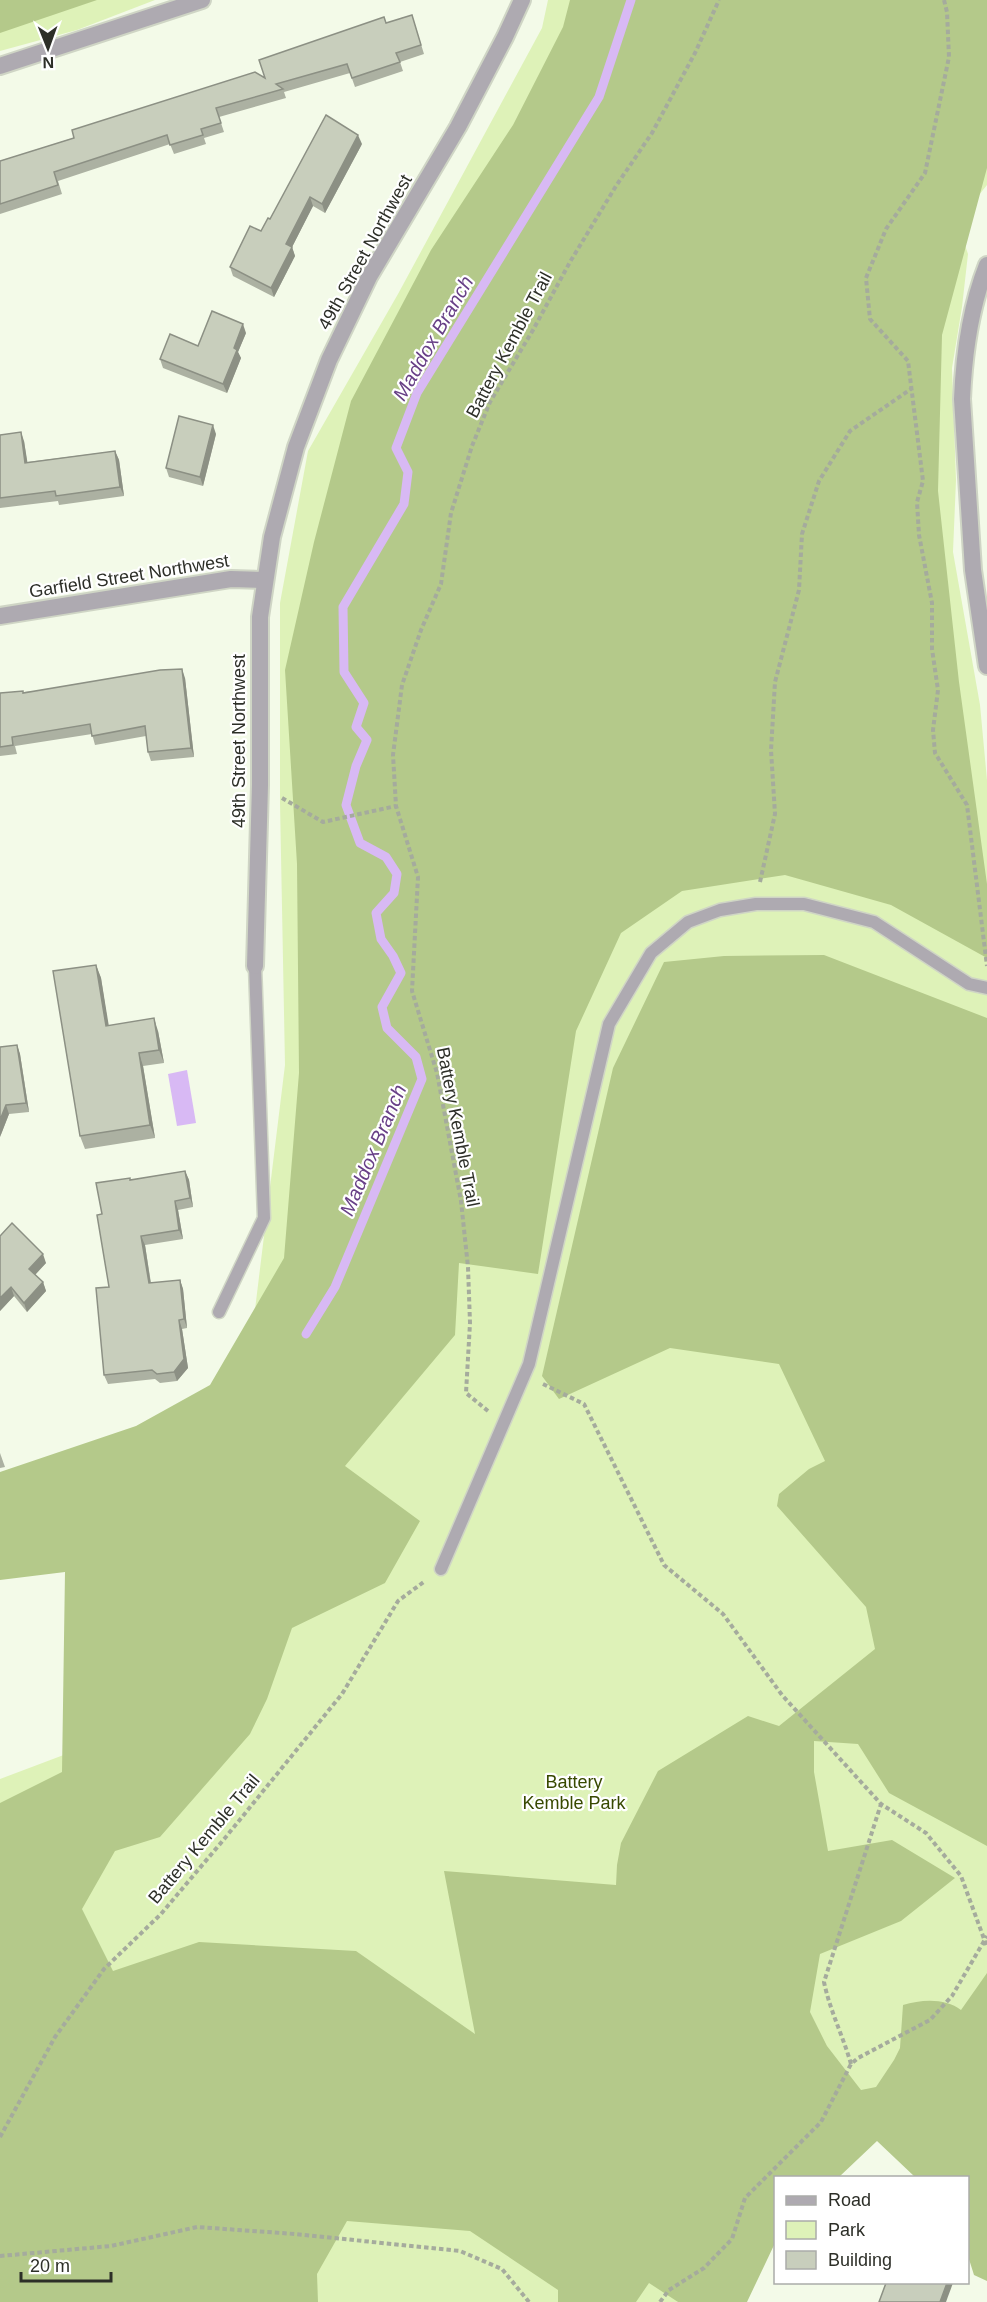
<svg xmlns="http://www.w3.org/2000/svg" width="987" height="2302" font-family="Helvetica,sans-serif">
<rect width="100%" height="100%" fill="#f3fae8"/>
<g fill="#def2b8">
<path d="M0 0H155L77 30 0 51Z"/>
<path d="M548 0H987V185L957 222 968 254 962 307 952 368 956 480 953 552 980 705 987 780V2223L968 2178 852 2100 776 2178 677 2301 678 2302H0V1779L167 1716 252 1334 285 1065 280 802V603L308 451 398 294 542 28Z"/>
</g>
<g fill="#b4c98a">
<path d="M0 0H97L0 33Z"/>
<path d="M570 0H987V168L942 335 938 491 959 682 987 884V958L891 905 785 875 682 891 621 933 576 1031 538 1274 459 1263 455 1335 345 1466 420 1521 385 1583 292 1628 267 1699 250 1734 160 1837 115 1851 82 1909 113 1971 199 1942 356 1951 475 2034 444 1871 616 1885 617 1865 621 1843 658 1771 748 1716 779 1726 875 1649 866 1607 777 1506 779 1494 809 1469 825 1461 779 1364 670 1348 559 1399 542 1376 613 1068 664 962 724 956 824 955 987 1018V1846L889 1793 858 1744 814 1741V1772L828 1851 892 1840 955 1878 901 1921 820 1954 810 2012 827 2046 861 2090 876 2087 894 2060 900 2048 903 2005C922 1999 946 1998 961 2010L987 1973V2281L974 2275 968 2256V2178L915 2177 877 2141 839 2177 776 2178 775 2243 747 2302H678L649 2283 636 2302H558V2290L470 2231 347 2221 317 2274 318 2302H0V1803L62 1772 65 1572 0 1580V1472L136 1426 210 1385 284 1258 299 1073 297 864 285 670 314 542 351 401 431 250 513 125 563 27Z"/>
</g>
<path fill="#d8b9f4" d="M187 1070 196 1123 177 1126 168 1074Z"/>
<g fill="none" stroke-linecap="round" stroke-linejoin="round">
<path stroke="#d8b9f4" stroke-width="9" d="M306 1334 335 1287 422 1079 416 1057 387 1028 382 1007 401 973 393 956 381 939 376 913 394 893 397 874 386 857 360 843 346 805 356 766 367 740 356 727 364 703 344 672 343 607 404 504 408 472 396 448 417 393 599 97 631 0"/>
<g stroke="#cfd5c5" stroke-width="15">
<g id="service">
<path d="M219 1312 264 1218 255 966"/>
<path d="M441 1569 529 1364 609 1024 651 953 688 922 720 910 756 904H804L874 922 969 984 987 988"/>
</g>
</g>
<g stroke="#cfd5c5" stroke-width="20">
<g id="minor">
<path d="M0 66 202 0"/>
<path d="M987 265C970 308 964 352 962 399L973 570 987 666"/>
<path d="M0 616 231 579 265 580"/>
<path d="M255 966 260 785V617L272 537 296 447 329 360 369 277 458 127 505 37 522 0"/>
</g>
</g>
<g stroke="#a5ab9d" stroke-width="4" stroke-dasharray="4.5 3" stroke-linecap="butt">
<path d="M944 0 947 12 949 57 925 173 886 229 866 278 870 319 908 361 923 481 917 502 919 535 932 603V649L938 690 933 730 935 753 967 805 987 966"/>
<path d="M282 798 323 822 396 806"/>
<path d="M760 882 775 814 771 750 775 682 799 590 802 534 819 481 850 431 911 389"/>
<path d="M543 1384 584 1404 664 1565 723 1614 782 1695 881 1804 926 1833 961 1876 987 1947"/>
<path d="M488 1411 466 1393 470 1323 468 1267 461 1201 437 1073 412 991 418 877 396 806 393 755 402 685 421 630 441 584 451 513 472 446 490 402 533 330 570 262 616 186 652 133 695 53 719 0"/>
<path d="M851 2064C843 2036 830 2011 824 1982L881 1804"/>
<path d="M0 2137 55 2037 104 1969 161 1914 225 1838 342 1694 398 1601 425 1581"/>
<path d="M0 2256 111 2246 197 2227 295 2234 460 2251 502 2269 529 2302"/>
<path d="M660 2302 669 2290 704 2268 732 2239 745 2198 821 2122 851 2064 858 2058 930 2020 952 1996 987 1936"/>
</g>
<use href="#service" stroke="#aeaab1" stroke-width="12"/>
<use href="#minor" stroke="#aeaab1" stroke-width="16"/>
</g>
<g fill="#acb1a2">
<path d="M412 15 424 54 400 62 403 71 355 87 350 73 284 92 286 98 219 117 224 132 204 138 206 144 174 154 170 144 58 181 62 194 0 214V161L265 78 386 23Z"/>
<path d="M362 144 325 213 313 206 292 247 295 256 274 297 233 276 230 267 261 231 270 219Z"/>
<path d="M246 333 238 352 241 358 227 393 163 368 160 359 198 346Z"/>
<path d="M216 434 203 486 169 477 166 468Z"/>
<path d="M0 435 24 441 27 462 115 451 119 460 124 496 59 505 58 501 0 508Z"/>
<path d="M185 678 194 757 151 761 148 752 146 736 95 745 92 734 15 746 17 754 0 756V693L24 692Z"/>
<path d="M96 965 101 978 108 1025 158 1031 164 1063 143 1066 155 1138 85 1149 80 1136Z"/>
<path d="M17 1045 20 1054 29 1112 9 1114 0 1137Z"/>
<path d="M185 1171 189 1180 193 1207 178 1210 183 1239 145 1245 151 1283 180 1280 183 1289 187 1328 182 1329 188 1368 177 1381 160 1383 155 1379 108 1384 104 1375 109 1287 102 1214 131 1180Z"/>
<path d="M0 1236 46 1263 35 1275 43 1282 46 1291 27 1312 14 1296 0 1311Z"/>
<path d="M0 1453 5 1467 0 1468Z"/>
</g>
<g fill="#8c9084">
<path d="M358 135 362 144 325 213 322 204Z"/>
<path d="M310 197 313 206 289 253 286 244Z"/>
<path d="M292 247 295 256 274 297 271 288Z"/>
<path d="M243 324 246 333 238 352 241 358 227 393 223 384 234 348Z"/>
<path d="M213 425 216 434 203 486 200 477Z"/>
<path d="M21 432 24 441 29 472 25 463Z"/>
<path d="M115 451 119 460 124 496 120 487Z"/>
<path d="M182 669 185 678 194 757 191 748Z"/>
<path d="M96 965 101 978 111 1039 106 1026Z"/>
<path d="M154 1018 158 1031 164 1063 159 1050Z"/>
<path d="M17 1045 20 1054 29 1112 26 1103Z"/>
<path d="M139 1053 143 1066 155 1138 150 1125Z"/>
<path d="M6 1105 9 1114 0 1137V1120Z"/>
<path d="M185 1171 189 1180 193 1207 190 1198Z"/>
<path d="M175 1201 178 1210 183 1239 179 1230Z"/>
<path d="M141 1236 145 1245 152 1292 149 1283Z"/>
<path d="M43 1254 46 1263 32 1278 29 1269Z"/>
<path d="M180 1280 183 1289 187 1328 184 1319Z"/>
<path d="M43 1282 46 1291 27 1312 24 1303Z"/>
<path d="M11 1287 14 1296 0 1311V1298Z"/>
<path d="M179 1320 182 1329 188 1368 177 1381 174 1372Z"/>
<path d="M947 2283H953L946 2302H940Z"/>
</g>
<g fill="#c8cebc" stroke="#8c9084" stroke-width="1.5">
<path d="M412 15 421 45 396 53 400 62 352 78 347 64 276 84 283 89 216 108 221 123 201 129 203 135 170 145 167 135 54 172 58 185 0 204V161L74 138 72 130 255 72 265 78 259 60 384 17 386 23Z"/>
<path d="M326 115 358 135 322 204 310 197 286 244 292 247 271 288 230 267 250 226 261 231 268 218 270 219Z"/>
<path d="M212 311 243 324 234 348 237 350 223 384 160 359 170 334 198 346Z"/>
<path d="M179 416 213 425 200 477 166 468Z"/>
<path d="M21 432 25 463 115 451 120 487 56 496 55 491 0 498V435Z"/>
<path d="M182 669 191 748 148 752 145 726 92 736 90 724 12 737 13 745 0 747V693L23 691V693L160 670Z"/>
<path d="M96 965 106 1026 154 1018 159 1050 139 1053 150 1125 80 1136 53 971Z"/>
<path d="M17 1045 26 1103 6 1105 0 1120V1047Z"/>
<path d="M185 1171 190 1198 175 1201 179 1230 141 1236 149 1283 180 1280 184 1319 179 1320 184 1359 174 1372 157 1374 152 1370 104 1375 96 1288 109 1287 97 1215 102 1214 96 1183 130 1178V1180Z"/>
<path d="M12 1223 43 1254 29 1269 43 1282 24 1303 11 1287 0 1298V1236Z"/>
<path d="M886 2283H947L940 2302H879Z"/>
</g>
<g text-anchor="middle" stroke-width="4.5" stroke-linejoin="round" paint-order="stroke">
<g font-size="18" fill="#2d2f28" stroke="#fff">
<text transform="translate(365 252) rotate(-61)" y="6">49th Street Northwest</text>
<text transform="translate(509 345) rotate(-62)" y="6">Battery Kemble Trail</text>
<text transform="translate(129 576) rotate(-9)" y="6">Garfield Street Northwest</text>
<text transform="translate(239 741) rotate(-90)" y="6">49th Street Northwest</text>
<text transform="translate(458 1127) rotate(79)" y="6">Battery Kemble Trail</text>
<text transform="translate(204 1839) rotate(-50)" y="6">Battery Kemble Trail</text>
</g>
<g font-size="18" fill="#384900" stroke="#fff">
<text x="574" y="1788">Battery<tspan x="574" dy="21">Kemble Park</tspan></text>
</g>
<g font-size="20" font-style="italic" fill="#684087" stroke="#fff">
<text transform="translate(433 338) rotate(-60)" y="7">Maddox Branch</text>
<text transform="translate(373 1150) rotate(-67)" y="7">Maddox Branch</text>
</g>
</g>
<rect x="774" y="2176" width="195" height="108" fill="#ffffff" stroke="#abaca9" stroke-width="1.5"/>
<rect x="786" y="2196" width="30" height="9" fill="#aeaab1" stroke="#abaca9" stroke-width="1.5"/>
<text x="828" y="2206" font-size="18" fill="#2d2f28">Road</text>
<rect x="786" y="2221" width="30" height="18" fill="#def2b8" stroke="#abaca9" stroke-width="1.5"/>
<text x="828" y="2236" font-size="18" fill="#2d2f28">Park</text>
<rect x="786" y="2251" width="30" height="18" fill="#c8cebc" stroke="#abaca9" stroke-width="1.5"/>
<text x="828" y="2266" font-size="18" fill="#2d2f28">Building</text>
<g transform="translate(48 48) rotate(179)" stroke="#ffffff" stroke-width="4.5" paint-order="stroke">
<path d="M0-4.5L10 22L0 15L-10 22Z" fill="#2d2f28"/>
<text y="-9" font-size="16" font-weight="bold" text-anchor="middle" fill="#2d2f28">N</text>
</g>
<path d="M21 2272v9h90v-9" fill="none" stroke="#2d2f28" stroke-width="3"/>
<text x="30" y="2272" font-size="18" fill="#2d2f28" stroke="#ffffff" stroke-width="4.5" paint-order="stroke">20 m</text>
</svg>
